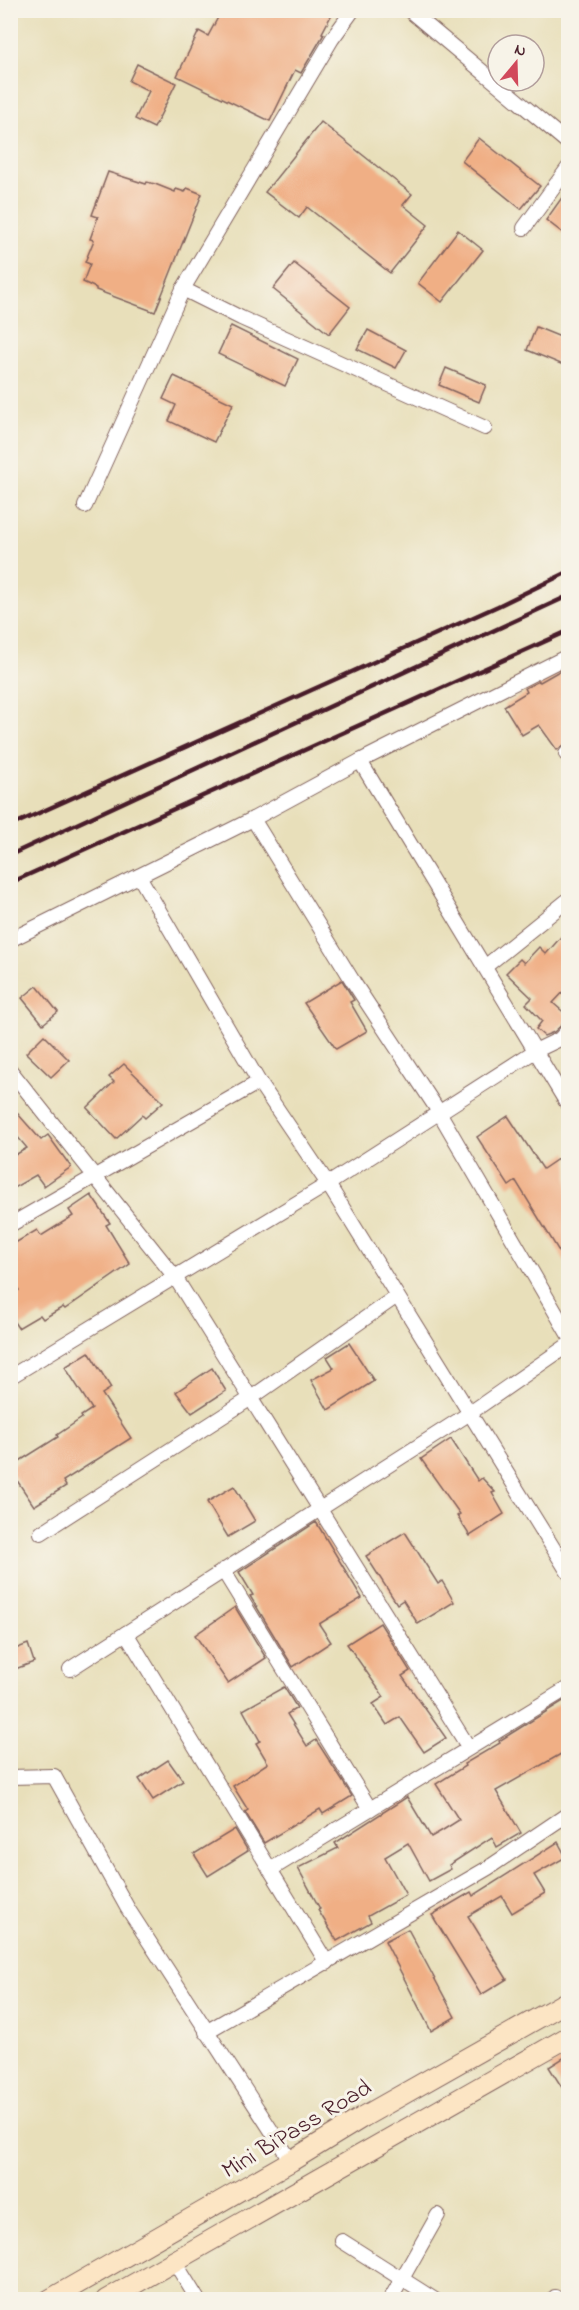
<svg xmlns="http://www.w3.org/2000/svg" width="579" height="2310" font-family="'Indie Flower',sans-serif">
<rect width="100%" height="100%" fill="#f7f3e8"/>
<filter id="ink" filterUnits="userSpaceOnUse"><feTurbulence type="fractalNoise" baseFrequency=".0167" numOctaves="2"/><feDisplacementMap in="SourceGraphic" scale="12" xChannelSelector="R" yChannelSelector="G"/><feConvolveMatrix kernelMatrix="1 2 1 2 8 2 1 2 1" color-interpolation-filters="sRGB"/></filter>
<filter id="wash" filterUnits="userSpaceOnUse"><feTurbulence type="fractalNoise" baseFrequency=".008" numOctaves="4" result="noise"/><feDisplacementMap in="SourceGraphic" scale="24" xChannelSelector="R" yChannelSelector="G"/><feGaussianBlur stdDeviation="1.35" result="paint"/><feColorMatrix in="noise" values="0 0 0 0 0 0 0 0 0 0 0 0 0 0 0 0 0 1.4 0 .05"/><feComposite in="paint" operator="in"/></filter>
<g filter="url(#wash)">
<rect width="100%" height="100%" fill="#e8dfba"/>
<g id="blocks">
<g fill="#f0af85">
<path d="M222 10H334L322 33 324 34 301 73 295 70 270 121 177 76 199 31 208 36Z"/>
<path d="M137 64 176 83 154 128 135 119 149 91 129 81Z"/>
<path d="M321 122 412 194 403 205 428 225 390 273 307 207 299 218 265 192Z"/>
<path d="M479 138 540 186 521 209 462 161Z"/>
<path d="M108 172 146 184 147 182 155 184 175 192 176 189 185 192 187 188 202 194 155 312 96 290V288L83 282 90 264 85 262 94 240 90 239 98 217 92 215Z"/>
<path d="M568 189V237L546 220Z"/>
<path d="M458 230 483 250 442 302 418 283Z"/>
<path d="M294 263 350 307 329 334 273 289Z"/>
<path d="M231 326 298 359 285 386 218 354Z"/>
<path d="M536 327 568 340V367L527 350Z"/>
<path d="M368 330 406 350 396 368 357 349Z"/>
<path d="M446 368 486 385 479 402 439 385Z"/>
<path d="M174 376 233 404 214 442 169 421 176 405 163 399Z"/>
<path d="M568 666V742L557 750 539 725 522 735 504 706 527 692 525 688 539 681 540 682Z"/>
<path d="M568 929V987L553 1003 568 1016V1021L565 1022 554 1032 544 1036 536 1029 542 1021 526 1004 532 998 506 973 520 959 524 963 539 947 546 954Z"/>
<path d="M342 980 354 1000 350 1002 367 1031 336 1049 304 1003Z"/>
<path d="M37 986 58 1012 43 1024 22 998Z"/>
<path d="M44 1035 69 1060 51 1077 26 1053Z"/>
<path d="M124 1064 163 1102 145 1118 142 1115 116 1139 87 1108 114 1082 109 1077Z"/>
<path d="M10 1105 41 1140 48 1135 71 1167 44 1186 36 1175 10 1190V1158L27 1148 10 1128Z"/>
<path d="M508 1116 543 1169 568 1152V1266L516 1181 509 1186 477 1137Z"/>
<path d="M91 1195 110 1223 106 1225 130 1264 65 1309 63 1307 43 1319 40 1315 18 1328 10 1316V1296L19 1290 10 1278V1246L37 1230 41 1236 73 1216 69 1210Z"/>
<path d="M349 1343 374 1381 328 1410 311 1380 334 1368 327 1357Z"/>
<path d="M89 1352 111 1388 102 1394 131 1438 63 1481 66 1486 34 1506 10 1470V1467L58 1437 57 1435 82 1418 81 1416 92 1409 65 1367Z"/>
<path d="M212 1368 226 1391 192 1413 176 1392Z"/>
<path d="M451 1439 478 1481 482 1478 495 1492 492 1493 504 1514 470 1536 457 1516 460 1514 421 1459Z"/>
<path d="M234 1486 255 1521 228 1537 207 1502Z"/>
<path d="M316 1522 362 1598 319 1624 331 1642 293 1667 250 1596 253 1595 239 1572Z"/>
<path d="M405 1532 438 1584 442 1581 454 1602 418 1624 403 1600 397 1604 366 1556Z"/>
<path d="M235 1607 266 1658 228 1683 195 1635Z"/>
<path d="M380 1623 410 1671 402 1676 446 1738 424 1752 400 1717 387 1725 373 1704 384 1697 347 1644Z"/>
<path d="M28 1644 34 1662 10 1671V1651Z"/>
<path d="M284 1687 297 1708 287 1714 307 1746 316 1740 352 1796 323 1814 320 1809 264 1843 245 1812 248 1810 233 1786 268 1763 256 1743 260 1741 243 1710Z"/>
<path d="M568 1698V1750L496 1791 521 1833 497 1847 492 1837 449 1865 451 1869 429 1881 408 1843 385 1857 406 1895 368 1916 371 1922 337 1941 318 1910 320 1909 298 1868 338 1848 335 1843 407 1797 431 1837 443 1830 459 1820 436 1784 465 1766 464 1764 500 1743 499 1741Z"/>
<path d="M168 1760 183 1781 153 1800 139 1779Z"/>
<path d="M235 1829 248 1851 208 1876 194 1854Z"/>
<path d="M558 1842 566 1857 534 1875 545 1893 512 1913 502 1896 468 1916 507 1979 481 1995 432 1915 471 1892 473 1896Z"/>
<path d="M408 1929 455 2017 431 2031 385 1941Z"/>
<path d="M568 2055V2097L549 2067Z"/>
</g>
</g>
</g>
<g filter="url(#ink)">
<use href="#blocks" fill-opacity="0" stroke="#81625d" stroke-width="1.5"/>
<g fill="none" stroke-linecap="round" stroke-linejoin="round">
<g stroke="#81625d" stroke-width="16">
<g id="minor">
<path d="M409 10 568 143"/>
<path d="M524 228 568 168"/>
<path d="M183 289 241 318 485 428"/>
<path d="M85 506 183 289 332 39 353 10"/>
<path d="M566 754 568 752"/>
<path d="M360 761 568 1105"/>
<path d="M253 819 354 983 439 1112 568 1334"/>
<path d="M139 876 259 1082 328 1184 568 1572"/>
<path d="M10 940 253 819 360 761 568 656"/>
<path d="M486 966 568 900"/>
<path d="M10 1070 175 1277 469 1748"/>
<path d="M10 1225 259 1082"/>
<path d="M10 1377 328 1184 535 1051 560 1039 568 1030"/>
<path d="M41 1533 251 1398 397 1296"/>
<path d="M223 1570 370 1809"/>
<path d="M126 1633 327 1963"/>
<path d="M70 1669 470 1413 568 1345"/>
<path d="M10 1777 54 1776 128 1909 291 2161"/>
<path d="M270 1870 568 1688"/>
<path d="M206 2032 488 1868 568 1814"/>
<path d="M342 2241 435 2300"/>
<path d="M174 2261 198 2300"/>
<path d="M390 2300 438 2215"/>
<path d="M554 2300 555 2297"/>
</g>
</g>
<g stroke="#81625d" stroke-width="22">
<g id="secondary">
<path d="M49 2300 291 2161 363 2117 568 2001"/>
<path d="M106 2300 568 2037"/>
</g>
</g>
<use href="#minor" stroke="#fff" stroke-width="14"/>
<use href="#secondary" stroke="#fce5c4" stroke-width="20"/>
<g stroke="#4a1f2b" stroke-width="4.5">
<path d="M10 826 498 606 568 572"/>
<path d="M10 855 568 596"/>
<path d="M10 883 568 631"/>
</g>
</g>
</g>
<g text-anchor="middle" stroke-width="6" stroke-linejoin="round" paint-order="stroke">
<g font-size="24" fill="#4a1f2b" stroke="#f7f3e8">
<text transform="translate(296 2128) rotate(-31)" y="8">Mini BiPass Road</text>
</g>
</g>
<rect width="579" height="2310" fill="none" stroke="#f7f3e8" stroke-width="36"/>
<g transform="translate(516 63) rotate(19)"><circle r="28" fill="#f7f3e8" stroke="#b29e9c" stroke-width="1.5"/>
<path d="M0-4.5L10 22L0 15L-10 22Z" fill="#d1495b"/>
<text y="-9" font-size="16" font-weight="bold" text-anchor="middle" fill="#4a1f2b">N</text>
</g>
</svg>
